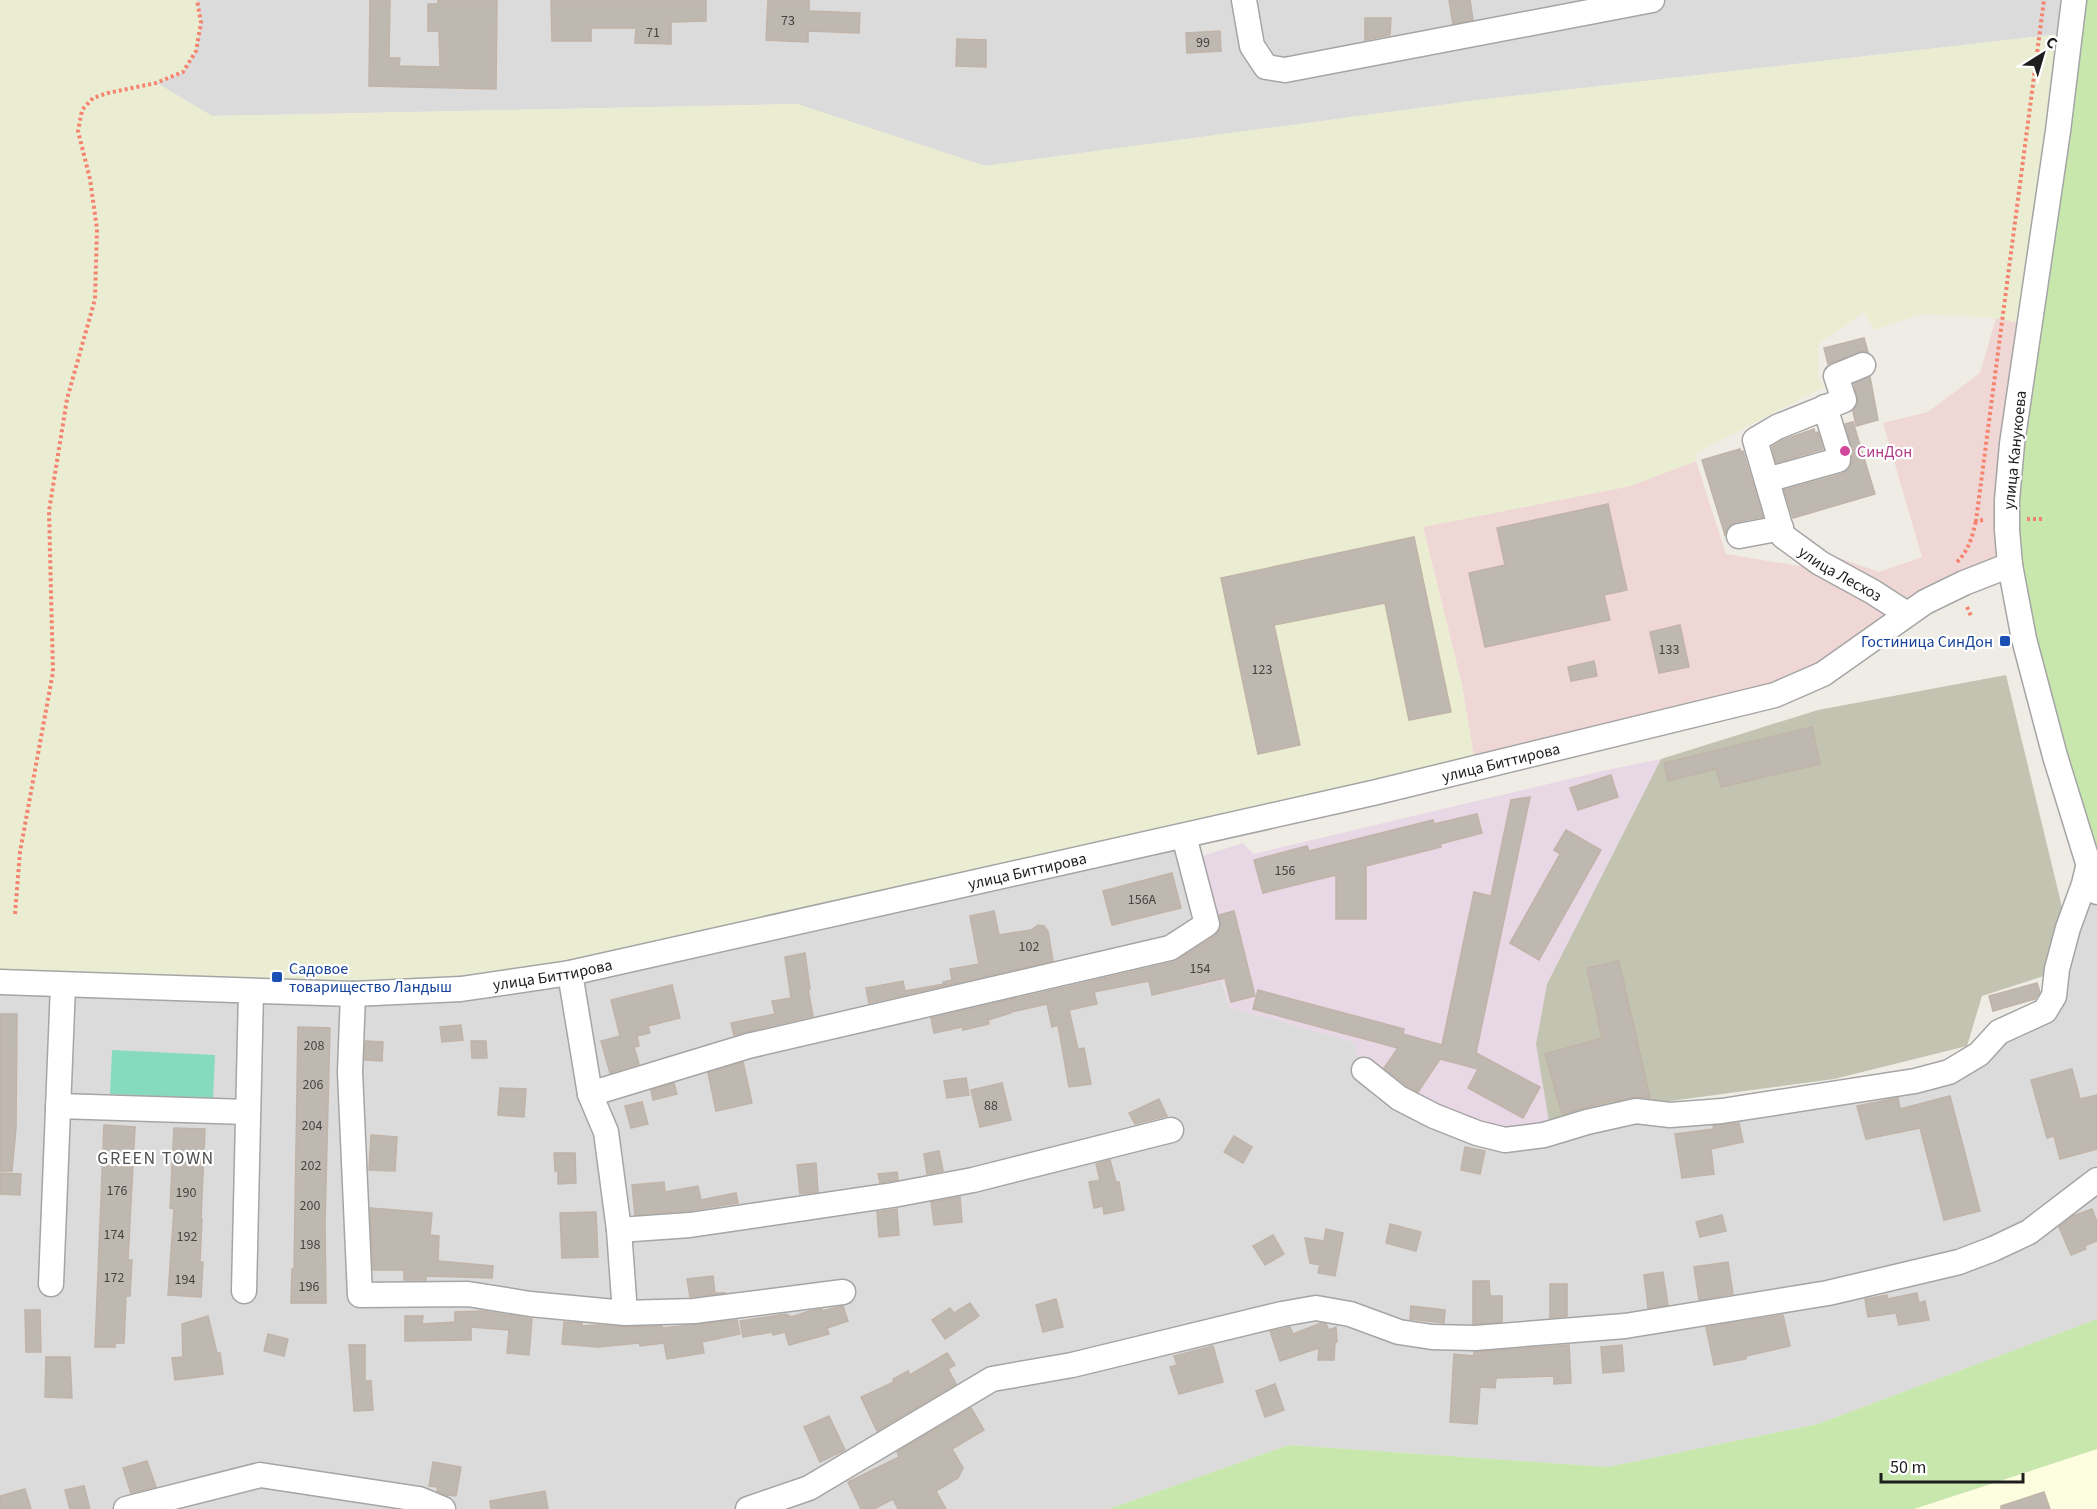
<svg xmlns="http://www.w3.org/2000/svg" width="2097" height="1509" font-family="'Source Sans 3',sans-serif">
<rect width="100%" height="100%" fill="#efece5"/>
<g fill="#dcdbdb">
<path d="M197 0H2074L2069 33 1486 99 985 166 797 104 212 116 156 83 183 72 201 23Z"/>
<path d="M1184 836 1229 1007 1353 1042 1364 1070 1477 1133 1915 1081 2045 1010 2068 928 2097 892V1319L1818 1424 1608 1467 1289 1445 1109 1509H0V982Z"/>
</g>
<path fill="#efd7d5" d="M1996 318 2029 325 2010 565 1823 674 1476 769 1462 685 1423 527 1630 486 1696 461 1726 554 1799 566 1820 551 1879 572 1922 557 1883 423 1928 412 1980 373Z"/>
<path fill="#e8d7e4" d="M1661 759 1547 984 1536 1044 1549 1122 1505 1140 1364 1070 1353 1042 1229 1007 1223 981 1183 990 1170 948 1207 924 1190 860 1243 843 1253 854 1607 770Z"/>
<path fill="#fcfedf" d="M2097 1449V1509H1914Z"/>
<path fill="#c2c3b1" d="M2006 675 2062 907 2044 976 1982 996 1967 1046 1834 1079 1663 1102 1549 1122 1536 1044 1547 984 1661 759 1818 710Z"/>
<path fill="#eaedd1" d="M0 0H197L201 23 196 51 183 72 157 83 212 116 797 104 985 166 1486 99 2069 33 2029 325 1996 318 1922 314 1874 330 1864 312 1818 344V377L1824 387 1696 453V461L1630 486 1423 527 1462 685 1476 769 492 985 0 982Z"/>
<g fill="#c7e7ad">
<path d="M2074 0H2097V892L2010 565Z"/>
<path d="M2097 1319V1449L1914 1509H1109L1289 1445 1608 1467 1818 1424Z"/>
</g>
<path fill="#86dbbe" d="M112 1050 215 1055 213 1099 110 1094Z"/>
<g fill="#bfb8b1" stroke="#c0b3a8" stroke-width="1.5">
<path d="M370 0H390L389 58H400L399 66 440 67 439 31H428V4H438V0H497L496 89 369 86Z"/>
<path d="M551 0H706V21L671 22V44L635 43 636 28H591V41H552Z"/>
<path d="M768 0H809V11L860 13 859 33 808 31V42L766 40Z"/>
<path d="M1449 0H1470L1473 20 1453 24Z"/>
<path d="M1365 18H1391L1390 35 1365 40Z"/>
<path d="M1220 31 1221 51 1187 53 1186 33Z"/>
<path d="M957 39 986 40V67L956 66Z"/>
<path d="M1864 338 1868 352H1858L1828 364 1824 348Z"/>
<path d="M1870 377 1878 420 1856 426 1853 411 1858 402 1854 384Z"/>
<path d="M1853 422 1875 494 1793 518 1784 490 1842 474 1849 469 1852 461V449L1845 424Z"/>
<path d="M1814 429 1815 433 1818 432 1823 449 1776 463 1772 447 1783 440Z"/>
<path d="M1740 449 1741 452 1743 451 1763 517 1736 522 1729 526 1725 535 1702 460Z"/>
<path d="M1608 504 1627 590 1604 595 1610 620 1485 647 1469 573 1505 565 1497 528Z"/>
<path d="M1414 537 1451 712 1409 720 1385 603 1274 625 1300 745 1258 754 1221 578Z"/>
<path d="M1680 625 1689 667 1659 673 1650 632Z"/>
<path d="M1594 661 1597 676 1571 681 1568 667Z"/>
<path d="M1812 727 1820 764 1721 787 1716 769 1668 781 1664 763Z"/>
<path d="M1611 775 1618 797 1578 810 1570 788Z"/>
<path d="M1530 797 1476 1053 1540 1087 1523 1118 1468 1088 1478 1069 1440 1059 1418 1092 1407 1086 1384 1068 1398 1048 1253 1009 1258 990 1404 1029 1403 1034 1442 1045 1474 892 1491 896 1511 800Z"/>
<path d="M1477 814 1482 833 1440 844 1441 847 1366 866V919H1336V875L1263 893 1254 860 1307 846 1309 851 1433 820 1434 824Z"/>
<path d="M1566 830 1601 850 1539 960 1510 943 1560 854 1554 850Z"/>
<path d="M1172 873 1181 908 1112 925 1103 891Z"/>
<path d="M994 911 999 935 1031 930 1038 925 1044 926 1048 931 1053 961 869 1003 866 988 903 981 905 991 944 984 943 982 952 980 950 969 979 964 970 916Z"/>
<path d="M1234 911 1255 996 1231 1002 1225 978 1152 995 1149 981 1094 992 1097 1004 1069 1010 1078 1049 1084 1048 1091 1084 1069 1087 1058 1025 1052 1027 1047 1004 1011 1012V1013L988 1020 989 1024 963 1030 962 1027 934 1033 931 1018 1174 962 1215 936 1220 928 1219 915Z"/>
<path d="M805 953 810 989H808L813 1016 734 1035 731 1023 775 1014 772 1001 791 998 785 957Z"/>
<path d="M1619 961 1650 1098 1633 1097 1616 1101V1099L1562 1114 1545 1054 1602 1038 1587 968Z"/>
<path d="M2037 983 2040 992 2035 999 1993 1011 1989 996Z"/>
<path d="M672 985 680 1018 648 1026 650 1033 637 1036 639 1046 634 1047 639 1064 610 1073 601 1041 620 1036 611 1000Z"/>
<path d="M0 1014H17L16 1128 12 1171H0Z"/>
<path d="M461 1025 463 1040 442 1042 440 1027Z"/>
<path d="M298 1027 330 1028 325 1222 326 1303H291L292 1269H294Z"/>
<path d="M365 1041 383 1042 382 1061 365 1060Z"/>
<path d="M471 1041H486L487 1058H472Z"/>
<path d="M743 1062 752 1103 716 1111 708 1073Z"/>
<path d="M2072 1069 2080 1099 2097 1095V1149L2060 1159 2054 1136 2047 1138 2031 1080Z"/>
<path d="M966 1078 969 1095 947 1098 944 1081Z"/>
<path d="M674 1083 677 1094 653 1100 651 1090Z"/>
<path d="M1002 1083 1011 1120 980 1127 971 1090Z"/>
<path d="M500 1088 526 1089 524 1117 498 1115Z"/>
<path d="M1950 1096 1980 1211 1944 1220 1920 1128 1866 1139 1857 1106 1898 1098 1900 1109Z"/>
<path d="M1159 1099 1167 1116 1135 1124 1129 1113Z"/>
<path d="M642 1102 648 1124 631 1128 625 1106Z"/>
<path d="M1739 1123 1743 1142 1711 1149 1714 1174 1682 1178 1675 1134 1714 1129 1713 1126Z"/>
<path d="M104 1125 135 1127 128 1260H132L130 1296H126L124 1343H115V1347H95Z"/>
<path d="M174 1128 205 1129 201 1219H202L200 1262H203L201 1297 168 1295 174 1209 170 1208Z"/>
<path d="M371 1135 397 1137 395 1171 369 1170Z"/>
<path d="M1234 1136 1252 1147 1243 1163 1224 1152Z"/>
<path d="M1465 1147 1485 1151 1480 1174 1461 1170Z"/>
<path d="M939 1151 943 1171 927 1174 924 1154Z"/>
<path d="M554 1153H575L576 1183 558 1184V1171H555Z"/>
<path d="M1110 1160 1116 1182H1119L1124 1210 1104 1214 1103 1206 1094 1208 1089 1182 1100 1180 1096 1164Z"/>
<path d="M816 1163 818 1192 800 1194 797 1165Z"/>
<path d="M897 1172 898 1180 880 1183 878 1174Z"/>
<path d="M0 1173 21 1174 20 1195 0 1194Z"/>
<path d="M664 1182 665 1192 698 1186 701 1200 736 1193 738 1203 688 1211 635 1215 632 1185Z"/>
<path d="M960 1197 962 1222 934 1225 931 1202Z"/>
<path d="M370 1208 432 1213 430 1235 439 1236 438 1261 493 1266 492 1278 426 1276V1280H404V1270H373Z"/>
<path d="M897 1209 899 1235 879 1237 877 1212Z"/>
<path d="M2092 1209 2097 1222V1241L2084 1246 2086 1249 2071 1255 2059 1227 2073 1216Z"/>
<path d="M596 1212 598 1257 562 1258 560 1213Z"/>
<path d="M1722 1215 1726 1231 1700 1237 1696 1222Z"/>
<path d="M1390 1224 1421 1232 1416 1251 1386 1243Z"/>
<path d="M1326 1229 1343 1233 1335 1276 1318 1273 1320 1265 1310 1263 1305 1238 1324 1241Z"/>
<path d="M1273 1235 1284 1254 1265 1265 1253 1246Z"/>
<path d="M1728 1262 1733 1294 1699 1300 1694 1267Z"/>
<path d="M1663 1272 1668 1305 1648 1308 1644 1275Z"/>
<path d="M713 1276 715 1293H726L690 1297 687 1279Z"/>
<path d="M1473 1281H1489L1490 1296H1502V1322L1473 1324Z"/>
<path d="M1550 1284H1567V1316L1550 1318Z"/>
<path d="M1917 1293 1919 1303 1925 1301 1929 1320 1899 1325 1896 1313 1868 1317 1865 1299 1887 1295 1888 1299Z"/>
<path d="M1056 1299 1063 1327 1043 1332 1036 1305Z"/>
<path d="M970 1303 979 1316 945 1339 932 1320 950 1308 954 1313Z"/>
<path d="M843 1306 848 1321 827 1328 829 1334 789 1345 785 1332 773 1335 772 1332 743 1337 740 1321 786 1314 791 1317 813 1310 822 1309V1311Z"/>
<path d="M1411 1306 1445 1310 1444 1323 1410 1319Z"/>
<path d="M25 1310H40L41 1352H26Z"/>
<path d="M483 1311 532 1319 529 1355 507 1353 509 1330 471 1327V1340L405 1341V1316H423L422 1324 455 1322V1312Z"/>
<path d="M1783 1315 1790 1346 1746 1356V1359L1714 1365 1706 1327Z"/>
<path d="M208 1316 217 1353H220L223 1374 175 1380 172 1358 183 1357 182 1324Z"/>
<path d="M737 1320 740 1334 702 1342 704 1353 667 1359 664 1343 640 1346 639 1343 598 1347 562 1344 564 1322 582 1323V1326L597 1325 625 1327 662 1326V1328Z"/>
<path d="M1321 1323 1326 1324 1329 1330 1336 1327 1337 1342H1335L1334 1360H1318L1319 1348 1280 1361 1270 1331 1290 1327 1293 1334Z"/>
<path d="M268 1334 288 1339 284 1356 264 1351Z"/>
<path d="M349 1345H365V1381H371L373 1410 354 1411Z"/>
<path d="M1569 1345 1571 1383 1554 1384V1376L1496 1378 1495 1388 1480 1387 1477 1424 1450 1422 1454 1354 1474 1356V1352Z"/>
<path d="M1622 1345 1624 1371 1603 1373 1601 1347Z"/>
<path d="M1213 1346 1223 1382 1179 1394 1170 1367 1177 1365 1174 1356Z"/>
<path d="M947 1353 955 1365 948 1369 956 1384 877 1431 861 1397 894 1382 893 1379 908 1371 910 1375Z"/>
<path d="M46 1357H70L72 1398 45 1397Z"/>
<path d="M1275 1384 1284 1410 1265 1417 1256 1391Z"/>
<path d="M971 1408 984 1430 952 1449 963 1468 958 1478 936 1491 946 1509H898L893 1499 874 1509H861L848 1482 899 1457 897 1452Z"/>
<path d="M829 1416 845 1450 820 1462 804 1427Z"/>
<path d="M147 1461 156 1487 131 1493 123 1468Z"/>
<path d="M433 1462 461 1467 456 1496 446 1495 437 1491 438 1487 429 1486Z"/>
<path d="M84 1486 90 1509H70L65 1490Z"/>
<path d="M25 1489 31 1509H0V1496Z"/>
<path d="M545 1491 548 1509H491L490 1501Z"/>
<path d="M2044 1492 2050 1509H2001V1506Z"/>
</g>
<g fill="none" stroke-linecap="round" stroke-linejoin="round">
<g stroke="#a5a5a5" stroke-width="27">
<g id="minor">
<path d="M1244 0 1252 46 1266 67 1285 70 1652 0"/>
<path d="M2074 0 2058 131 2012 444 2007 500V530L2010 565 2024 639 2055 756 2097 892"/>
<path id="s1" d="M1863 365 1836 376 1844 400 1777 427 1755 440 1783 536 1820 563 1873 592 1907 614"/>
<path d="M1767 480 1838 460V449L1825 407"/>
<path d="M1739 536 1781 528"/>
<path d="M570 973 590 1094 606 1132 619 1230 625 1313"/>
<path id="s2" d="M0 982 353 994 461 989 570 973 1377 792 1775 695 1823 674 1925 602 1964 583 2010 565"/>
<path d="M353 994 350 1072 360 1295 468 1294 530 1304 625 1313 694 1311 843 1292"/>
<path d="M1364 1070 1399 1098 1434 1116 1477 1133 1505 1140 1544 1135 1587 1122 1636 1111 1670 1115 1722 1111 1915 1081 1949 1072 1979 1054 1999 1032 2045 1011 2054 996 2057 969 2068 928 2084 884 2089 863"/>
<path d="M590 1094 748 1046 1170 948 1207 924 1184 836"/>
<path d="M58 1106 247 1112"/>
<path d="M619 1230 690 1225 893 1195 973 1180 1171 1130"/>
<path d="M51 1284 63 985"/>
<path d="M244 1291 251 992"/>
<path d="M126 1509 260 1475 419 1499 443 1509"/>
<path d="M748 1509 809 1488 992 1379 1072 1365 1282 1314 1316 1308 1350 1314 1399 1332 1432 1337 1475 1338 1625 1326 1828 1293 1959 1262 1993 1249 2029 1232 2097 1180"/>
</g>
</g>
<g stroke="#f48370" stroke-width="4" stroke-dasharray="3 3" stroke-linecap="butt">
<path d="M2027 519H2044"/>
<path d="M1983 520 1976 521 2044 0"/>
<path d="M1957 562C1969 550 1972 537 1976 521"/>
<path d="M1967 607 1971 616"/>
<path d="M15 914 20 852 53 672 49 511 67 399 95 299 97 229 90 179 78 131 82 110 93 98 108 93 156 83 183 72 196 51 201 23 197 0"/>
</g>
<use href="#minor" stroke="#fff" stroke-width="24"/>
</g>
<circle fill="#d1479c" stroke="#fff" stroke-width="2" cx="1845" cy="451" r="6"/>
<g fill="#1a4fb4" stroke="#fff" stroke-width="2">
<rect x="1999" y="635" width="12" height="12" rx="3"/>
<rect x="271" y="971" width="12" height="12" rx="3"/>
</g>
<g text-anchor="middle" stroke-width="4.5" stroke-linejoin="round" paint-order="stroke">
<g font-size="14" fill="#464443">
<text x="788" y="25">73</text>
<text x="653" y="37">71</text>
<text x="1203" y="47">99</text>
<text x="1669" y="654">133</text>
<text x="1262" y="674">123</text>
<text x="1285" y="875">156</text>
<text x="1142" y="904">156А</text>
<text x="1029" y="951">102</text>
<text x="1200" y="973">154</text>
<text x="314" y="1050">208</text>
<text x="313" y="1089">206</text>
<text x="991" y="1110">88</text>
<text x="312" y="1130">204</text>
<text x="311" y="1170">202</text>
<text x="117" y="1195">176</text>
<text x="186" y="1197">190</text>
<text x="310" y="1210">200</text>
<text x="114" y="1239">174</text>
<text x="187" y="1241">192</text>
<text x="310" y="1249">198</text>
<text x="114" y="1282">172</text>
<text x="185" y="1284">194</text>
<text x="309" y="1291">196</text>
</g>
<g font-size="16" fill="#1e1e1e" stroke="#fff">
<text transform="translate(2014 450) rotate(-84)" y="6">улица Канукоева</text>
<text dy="6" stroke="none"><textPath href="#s1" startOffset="321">улица Лесхоз</textPath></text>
<text dy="6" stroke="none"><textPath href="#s2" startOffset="1526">улица Биттирова</textPath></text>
<text dy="6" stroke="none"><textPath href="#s2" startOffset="1040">улица Биттирова</textPath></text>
<text dy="6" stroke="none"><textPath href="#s2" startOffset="554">улица Биттирова</textPath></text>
</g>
<g font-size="16" fill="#b23c85" stroke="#fff" text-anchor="start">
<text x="1857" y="457">СинДон</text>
</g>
<g font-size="16" fill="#164399" stroke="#fff" text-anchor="end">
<text x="1993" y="647">Гостиница СинДон</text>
<text x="289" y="974" text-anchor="start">Садовое<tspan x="289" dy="18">товарищество Ландыш</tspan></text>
</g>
<g font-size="18" letter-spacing="1.5" fill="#515151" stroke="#fff">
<text x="156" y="1164">GREEN TOWN</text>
</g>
</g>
<g transform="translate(2043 54) rotate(37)" stroke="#ffffff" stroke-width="4.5" paint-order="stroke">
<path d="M0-4.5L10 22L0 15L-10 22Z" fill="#1e1e1e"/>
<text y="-9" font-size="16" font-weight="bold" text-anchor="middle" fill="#1e1e1e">С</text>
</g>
<path d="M1881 1473v9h142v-9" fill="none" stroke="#1e1e1e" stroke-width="3"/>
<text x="1890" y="1473" font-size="18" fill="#1e1e1e" stroke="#ffffff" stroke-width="4.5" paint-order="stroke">50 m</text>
</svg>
